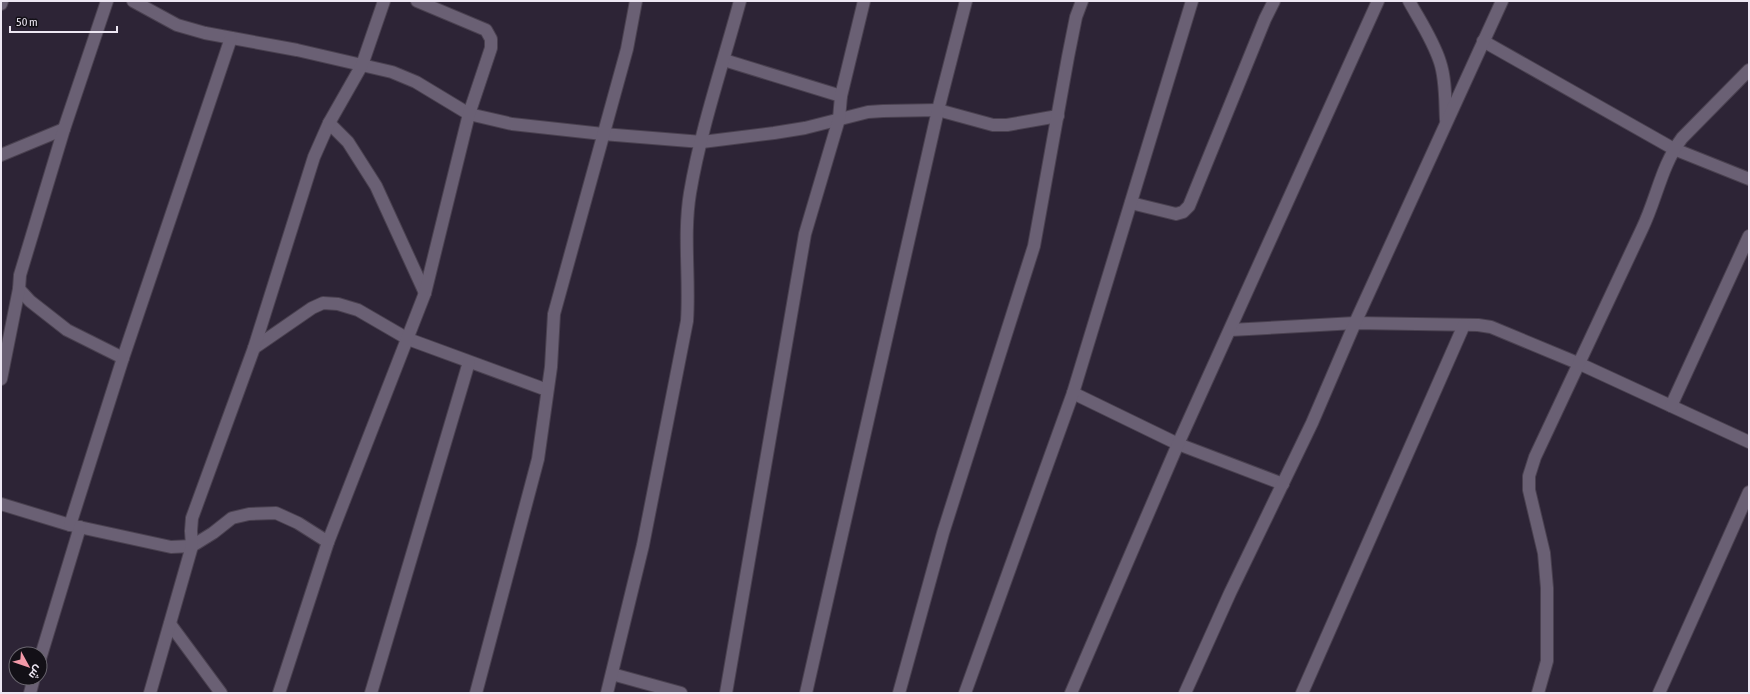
<svg xmlns="http://www.w3.org/2000/svg" width="1750" height="694" font-family="'Asap Condensed',Cairo,sans-serif">
<rect width="100%" height="100%" fill="#2d2436"/>
<g fill="none" stroke-linecap="round" stroke-linejoin="round">
<g stroke="#4a4150" stroke-width="14">
<g id="minor">
<path d="M133 1 177 25 205 33 297 50 392 72 416 82 469 114 512 124 603 134 702 142 774 133 805 128 868 112 883 111 938 110 993 125H1007L1058 116"/>
<path d="M1409 1C1420 21 1433 40 1440 62 1446 80 1445 101 1446 120"/>
<path d="M1 4 2 1"/>
<path d="M1483 41 1674 149 1749 179"/>
<path d="M724 60 841 96"/>
<path d="M329 123 348 142 376 186 425 293"/>
<path d="M1 155 64 129"/>
<path d="M1131 203 1176 214 1183 212 1189 206 1265 19 1274 1"/>
<path d="M19 289 30 301 67 330 123 358"/>
<path d="M1230 330 1355 323 1478 325 1491 327 1580 364 1749 442"/>
<path d="M254 348 312 308 323 303 338 304 358 310 408 339 547 390"/>
<path d="M1 379 19 289 20 275 64 129 107 1"/>
<path d="M1073 393 1178 444 1283 484"/>
<path d="M1671 406 1749 236"/>
<path d="M1 504 70 525 171 547 192 546 213 533 232 518 249 514 276 513 298 523 328 542"/>
<path d="M70 525 123 358 231 38"/>
<path d="M170 624 221 693"/>
<path d="M40 659 80 527"/>
<path d="M612 674 681 693"/>
<path d="M30 693 34 678"/>
<path d="M150 693 192 546 191 531 192 518 254 348 314 157 329 123 362 65 384 1"/>
<path d="M279 693 328 542 425 293 469 114 491 48V39L486 30 417 1"/>
<path d="M371 693 469 362"/>
<path d="M476 693 538 459 551 367 554 314 627 49 636 1"/>
<path d="M607 693 643 545 687 321C690 279 683 235 690 193 701 128 723 64 740 1"/>
<path d="M726 693 805 234 839 119 841 96 864 1"/>
<path d="M806 693 938 110 966 1"/>
<path d="M899 693 943 533 1034 246 1068 57 1076 17 1082 1"/>
<path d="M965 693 1073 393 1192 1"/>
<path d="M1071 693 1178 444 1378 1"/>
<path d="M1185 693 1230 593 1312 423 1355 323 1502 1"/>
<path d="M1302 693 1464 325"/>
<path d="M1538 693 1547 661V588L1544 553 1529 490V476L1535 457C1571 381 1606 305 1642 229 1657 198 1661 166 1682 138L1749 70"/>
<path d="M1659 693 1749 492"/>
</g>
</g>
<use href="#minor" stroke="#6a6074" stroke-width="12"/>
</g>
<rect width="1750" height="694" fill="none" stroke="#ede7f3" stroke-width="4"/>
<g transform="translate(28 666) rotate(130)"><circle r="19" fill="#131017" stroke="#6a666f"/>
<path d="M0-3L7 15L0 10L-7 15Z" fill="#f39aa9"/>
<text y="-6" font-size="11" font-weight="bold" text-anchor="middle" fill="#ede7f3">ش</text>
</g>
<path d="M10 26v6h107v-6" fill="none" stroke="#ede7f3" stroke-width="2"/>
<text x="16" y="26" font-size="12" fill="#ede7f3" stroke="#131017" stroke-width="3" paint-order="stroke">50 m</text>
</svg>
